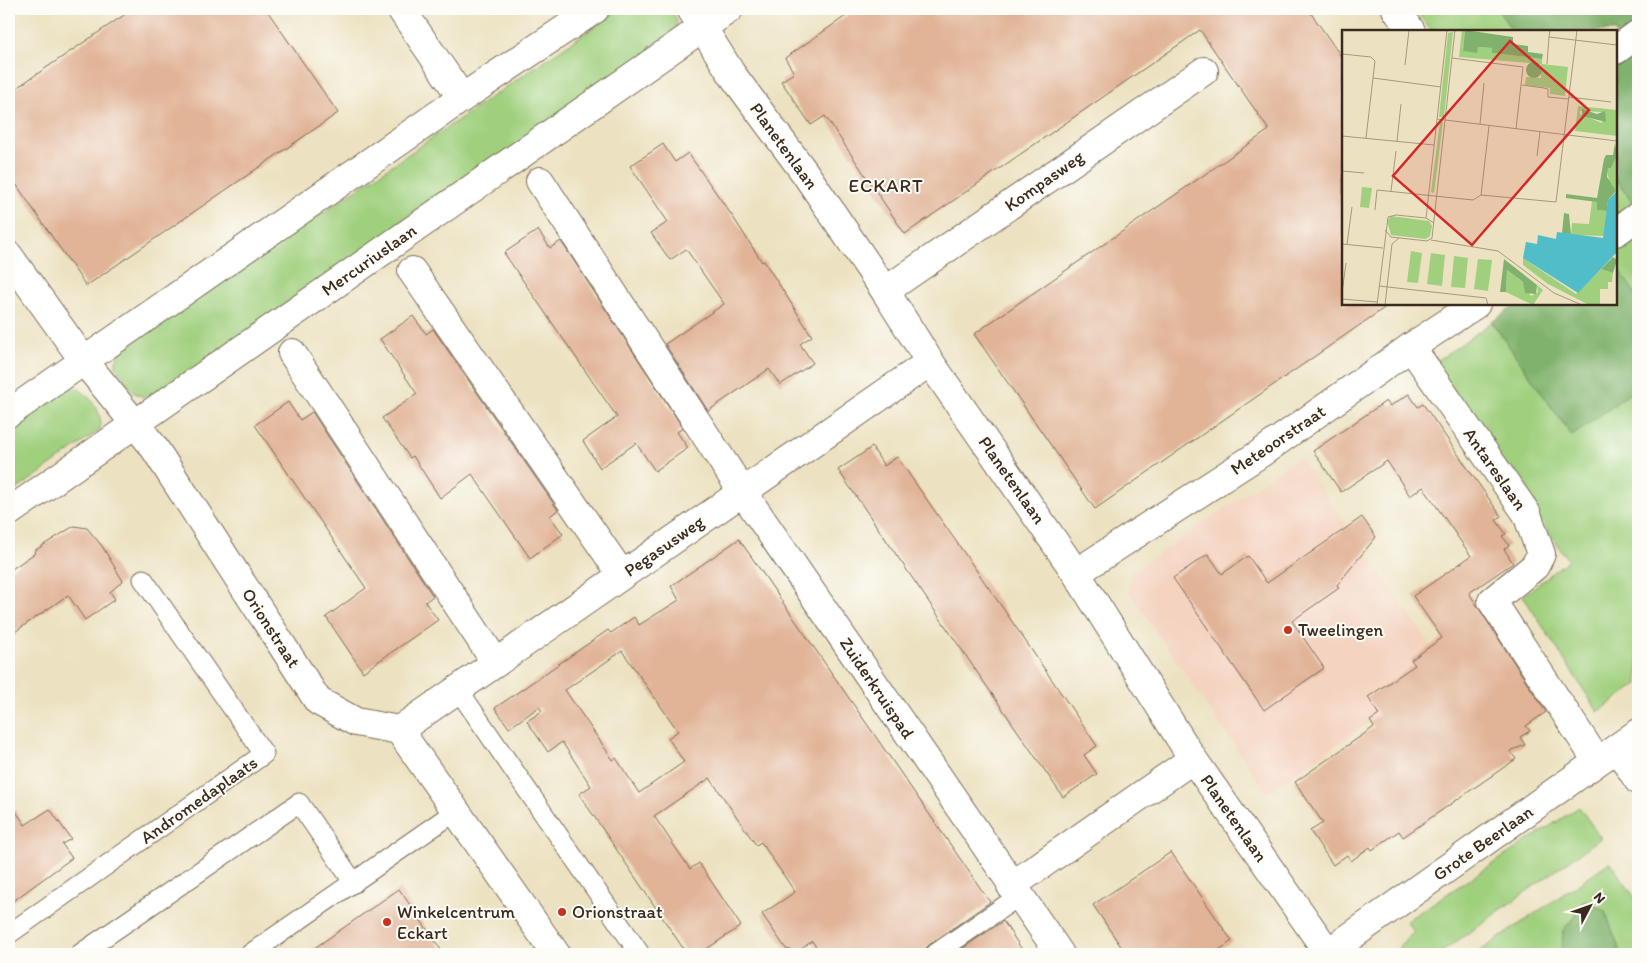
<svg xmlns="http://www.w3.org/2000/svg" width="1647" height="963" font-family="Itim,sans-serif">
<rect width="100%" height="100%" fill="#fdfcf7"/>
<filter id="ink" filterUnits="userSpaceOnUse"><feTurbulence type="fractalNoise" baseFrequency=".02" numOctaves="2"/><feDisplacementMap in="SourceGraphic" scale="10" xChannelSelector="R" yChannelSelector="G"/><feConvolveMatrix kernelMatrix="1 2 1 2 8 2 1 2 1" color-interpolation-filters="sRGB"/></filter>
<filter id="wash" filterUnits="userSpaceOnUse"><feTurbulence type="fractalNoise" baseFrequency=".0096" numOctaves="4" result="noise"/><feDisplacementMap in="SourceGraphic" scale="20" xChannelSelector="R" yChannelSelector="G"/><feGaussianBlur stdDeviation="1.12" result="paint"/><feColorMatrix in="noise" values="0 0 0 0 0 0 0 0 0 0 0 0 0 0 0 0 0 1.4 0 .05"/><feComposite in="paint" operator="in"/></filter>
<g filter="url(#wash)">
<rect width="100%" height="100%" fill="#ece2c1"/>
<path fill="#f4d3c0" d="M1299 457 1447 669 1267 793 1129 592 1128 586 1132 572Z"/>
<g fill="#a0d07e" stroke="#6e7d4e">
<path d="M620 9H670L677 20 676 34 343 266 150 397 141 396 133 392 116 368V360L121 351Z"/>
<path d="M1415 9H1497L1513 31H1431Z"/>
<path d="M1616 178 1638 210V298L1616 265Z"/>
<path d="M1492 322 1572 436 1638 387V684L1598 712 1523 596 1568 560 1433 364Z"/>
<path d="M75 387C90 395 104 412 100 430L9 495V427L67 389Z"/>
<path d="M1579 807 1601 838 1439 954H1396L1400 945 1414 932 1406 921Z"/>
<path d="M1610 862 1638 902V954H1621L1605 911 1575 917 1563 930 1562 954H1476Z"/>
</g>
<g fill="#80b26d" stroke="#5e6e46">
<path d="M1497 9H1638V210L1616 178V31H1513Z"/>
<path d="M1616 265 1638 298V387L1572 436 1492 322 1517 304H1616Z"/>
<path d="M1584 900 1605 911 1621 954H1562L1563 930 1575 917Z"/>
</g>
<g id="blocks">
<g fill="#e1b497" fill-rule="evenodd">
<path d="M133 9H266L338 113 86 286 9 174V93Z"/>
<path d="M856 9H1308L1343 59V304H1390L1095 509 974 334 1269 130 1200 30 905 234 825 116 811 125 781 81 794 73 785 58Z"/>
<path d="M663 144 675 162 688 153 733 217 762 262 764 261 812 336 800 344 813 363 780 385 769 369 708 411 665 344 724 304 686 249 670 260 651 233 668 222 630 166Z"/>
<path d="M538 230 550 248 561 241 683 428 677 432 688 448 655 471 636 443 600 468 583 441 617 417 504 253Z"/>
<path d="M413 316 426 334 433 329 558 510 550 516 563 534 530 558 472 474 440 498 413 456 410 458 382 418 417 394 380 339Z"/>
<path d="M1409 394 1418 407 1423 404 1501 516 1496 520 1506 534 1502 536 1509 545 1504 549 1513 563 1469 593 1546 712 1526 726 1530 731 1520 737 1525 745 1510 751 1516 759 1403 837 1399 831 1372 850 1370 847 1351 861 1347 855 1333 865 1310 831 1323 823 1295 782 1374 727 1370 721 1379 715 1368 697 1415 665 1411 660 1442 638 1413 596 1471 556 1423 487 1410 496 1387 461 1341 492 1313 451 1386 401 1390 406Z"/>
<path d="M288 402 300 420 312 412 433 596 425 602 438 620 363 672 326 617 366 588 255 425Z"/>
<path d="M872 447 884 466 897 457 1009 617 1097 746 1084 755 1097 774 1063 797 838 470Z"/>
<path d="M1362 517 1376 537 1337 585 1339 588 1292 621 1324 668 1264 710 1173 578 1208 554 1222 574 1248 556 1267 583Z"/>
<path d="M74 526 87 528 102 546 123 581 110 592 115 599 85 620 68 595 9 636V571L35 553 34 551Z"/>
<path d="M739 539 990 902 929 945 925 949 924 954H821L812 941 797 952 786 949 762 914 795 892 761 842 756 845 710 778 654 816 690 869 699 863 741 926 699 954H687L579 794 591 786 562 742 548 752 527 721 542 711 539 707 509 728 495 708 608 630 611 633 634 617 639 625 679 600 671 586ZM622 651 678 731 668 738 684 762 639 793 616 758 613 760 565 690Z"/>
<path d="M9 801 25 825 50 809 71 839 62 844 72 858 9 904Z"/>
<path d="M1171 852 1232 941 1213 954H1126L1093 905Z"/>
<path d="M399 889 444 954H306Z"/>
<path d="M1003 921 1025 954H954Z"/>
</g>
</g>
</g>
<g filter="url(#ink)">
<use href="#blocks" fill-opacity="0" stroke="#796a57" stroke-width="1"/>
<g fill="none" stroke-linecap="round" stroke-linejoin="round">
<g stroke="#796a57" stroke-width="21">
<g id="service">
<path d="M457 688 640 954"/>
<path d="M9 934 264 754 143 579"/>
<path d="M80 954 299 803 354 883"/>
<path d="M250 954 456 811"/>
<path d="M935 954 1019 896"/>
</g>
</g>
<g stroke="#796a57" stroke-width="30">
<g id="pedestrian">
<path d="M1616 50 1638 34"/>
<path d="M540 181 742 491 1060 954"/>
<path d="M1616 232 1638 216"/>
<path d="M412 271 622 575"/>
<path d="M292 353 496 663"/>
</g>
</g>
<g stroke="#796a57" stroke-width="30">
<g id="minor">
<path d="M401 9 462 98"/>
<path d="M691 9 731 73 805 173 885 291 930 362 1076 573 1193 759 1329 954"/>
<path d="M1396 9 1411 31"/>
<path d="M9 256 84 361 153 446 318 701 356 722 399 730 556 954"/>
<path d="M885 291 1204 71"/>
<path d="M1411 347 1527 514 1541 554 1535 566 1492 601 1597 761"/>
<path d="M1076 573 1261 453 1411 347 1476 304"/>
<path d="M399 730 930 362"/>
<path d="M1617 748 1638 780"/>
<path d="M1011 886 1193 759"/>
<path d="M1326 954 1638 733"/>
</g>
</g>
<g stroke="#796a57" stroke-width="30">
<g id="tertiary">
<path d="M9 413 462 98 595 9"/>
<path d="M9 512 729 9"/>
</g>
</g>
<use href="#service" stroke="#fff" stroke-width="19"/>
<use href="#pedestrian" stroke="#fff" stroke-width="28"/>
<use href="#minor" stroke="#fff" stroke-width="28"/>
<use href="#tertiary" stroke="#fff" stroke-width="28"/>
</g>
</g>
<g fill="#c8321e" stroke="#fdfcf7" stroke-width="2">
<circle cx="1288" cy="630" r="5"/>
<circle cx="562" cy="912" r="5"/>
<circle cx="387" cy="922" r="5"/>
</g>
<g text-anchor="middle" stroke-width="4" stroke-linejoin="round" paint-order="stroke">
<g font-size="18" fill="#3b2a1e" stroke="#fdfcf7">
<text transform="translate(784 146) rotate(54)" y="6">Planetenlaan</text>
<text transform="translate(1044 181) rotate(-35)" y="6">Kompasweg</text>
<text transform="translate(369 260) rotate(-35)" y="6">Mercuriuslaan</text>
<text transform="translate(1278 440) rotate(-34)" y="6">Meteoorstraat</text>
<text transform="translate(1495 469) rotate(55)" y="6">Antareslaan</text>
<text transform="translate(1012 480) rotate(55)" y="6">Planetenlaan</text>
<text transform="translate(664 546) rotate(-35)" y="6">Pegasusweg</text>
<text transform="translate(271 628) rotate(57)" y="6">Orionstraat</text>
<text transform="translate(877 688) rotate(56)" y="6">Zuiderkruispad</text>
<text transform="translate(199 800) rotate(-35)" y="6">Andromedaplaats</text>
<text transform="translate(1234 818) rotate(55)" y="6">Planetenlaan</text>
<text transform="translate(1483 843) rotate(-35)" y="6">Grote Beerlaan</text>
</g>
<g font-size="18" fill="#3b2a1e" stroke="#fdfcf7" text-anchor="start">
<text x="1298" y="636">Tweelingen</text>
<text x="397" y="918">Winkelcentrum<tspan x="397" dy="21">Eckart</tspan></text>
<text x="572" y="918">Orionstraat</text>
</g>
<g font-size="19" letter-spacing="1" fill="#3b2a1e" stroke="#fdfcf7">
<text x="886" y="192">ECKART</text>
</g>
</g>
<g transform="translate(1342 30)">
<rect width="275" height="275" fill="#ece2c1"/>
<path d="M120 0H123L121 21 136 17 150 18V23L200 29V34L226 37 223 66 208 64V58L183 55 184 47 199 48V34L117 27ZM111 2 102 87H97L106 3ZM236 76 275 80V106L233 101ZM238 81 260 82V93L238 84ZM98 92H101L92 163 89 162ZM275 123V161H274L267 151 265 138H269ZM20 157 30 158 27 178 18 177ZM250 171 256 172 255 180 265 181 262 206 229 205 230 193 247 194ZM49 186 87 191 90 196 88 206 84 209 49 205 45 191ZM69 221 80 223 76 253 65 252ZM89 223 103 225 100 256 85 254ZM112 226 126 228 123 258 109 257ZM181 228 234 264 259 239 271 243 270 252H266V259H258V275H247L206 254 181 235ZM136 229 150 230 146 261 132 259ZM165 240 182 253 189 266 196 262 195 255 201 260 191 275 164 262Z" fill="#a0d07e" fill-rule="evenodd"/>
<path d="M123 0 171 7V14L186 16V22L201 24 200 29 150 23V18L136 17 135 23 121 21ZM184 40a8 8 0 1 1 16 0a8 8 0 1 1-16 0ZM240 79 255 84 263 81 264 92 240 86ZM273 113 275 125 269 138H266L265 147 274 161 266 170 265 181 255 180V172L224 168V164L255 168 262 129 264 125H271ZM222 183 227 184 229 205 220 203ZM271 227 275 230 271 243 259 239ZM162 229 195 255 194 264 183 263 181 252 165 240 164 262H158Z" fill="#80b26d"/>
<path d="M275 161V222L236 263 181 228 184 212 195 214 196 205 214 209 215 202 261 208 266 170Z" fill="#50bdc8"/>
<path fill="none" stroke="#a59880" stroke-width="1" d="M208 0 207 7 275 15M0 24 29 27 33 31 24 108M110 28 181 37 174 99M205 34 207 7M63 35 67 0M31 48 99 57M180 55 202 58 206 59V67L227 69M227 67 269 72M95 89 275 111M138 94 142 53M0 106 92 115M55 111 59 74M195 126 198 102M0 141 22 143M49 161 54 121M139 165 147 96M33 180 35 160 131 170 139 165 214 172 235 0M84 188 105 0M43 200 49 207 85 211 90 208 113 0M89 210 156 221 212 263 240 275M0 214 41 218M5 214 10 177M37 256 144 268 146 275M0 263 4 233M0 269 35 272M35 275 46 187 54 185 84 188 92 193M43 275 50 214 57 208"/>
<path fill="#d62828" fill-opacity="0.15" stroke="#d62828" stroke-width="2.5" d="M168 11 247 80 130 215 51 146Z"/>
<rect width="275" height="275" fill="none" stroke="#3b2a1e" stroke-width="2.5"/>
</g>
<rect width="1647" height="963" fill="none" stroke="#fdfcf7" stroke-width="30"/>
<g transform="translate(1590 906) rotate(49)" stroke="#fdfcf7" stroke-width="4" paint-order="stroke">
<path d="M0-4L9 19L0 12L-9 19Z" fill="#3b2a1e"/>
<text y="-8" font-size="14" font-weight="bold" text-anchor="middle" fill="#3b2a1e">N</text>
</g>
</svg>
